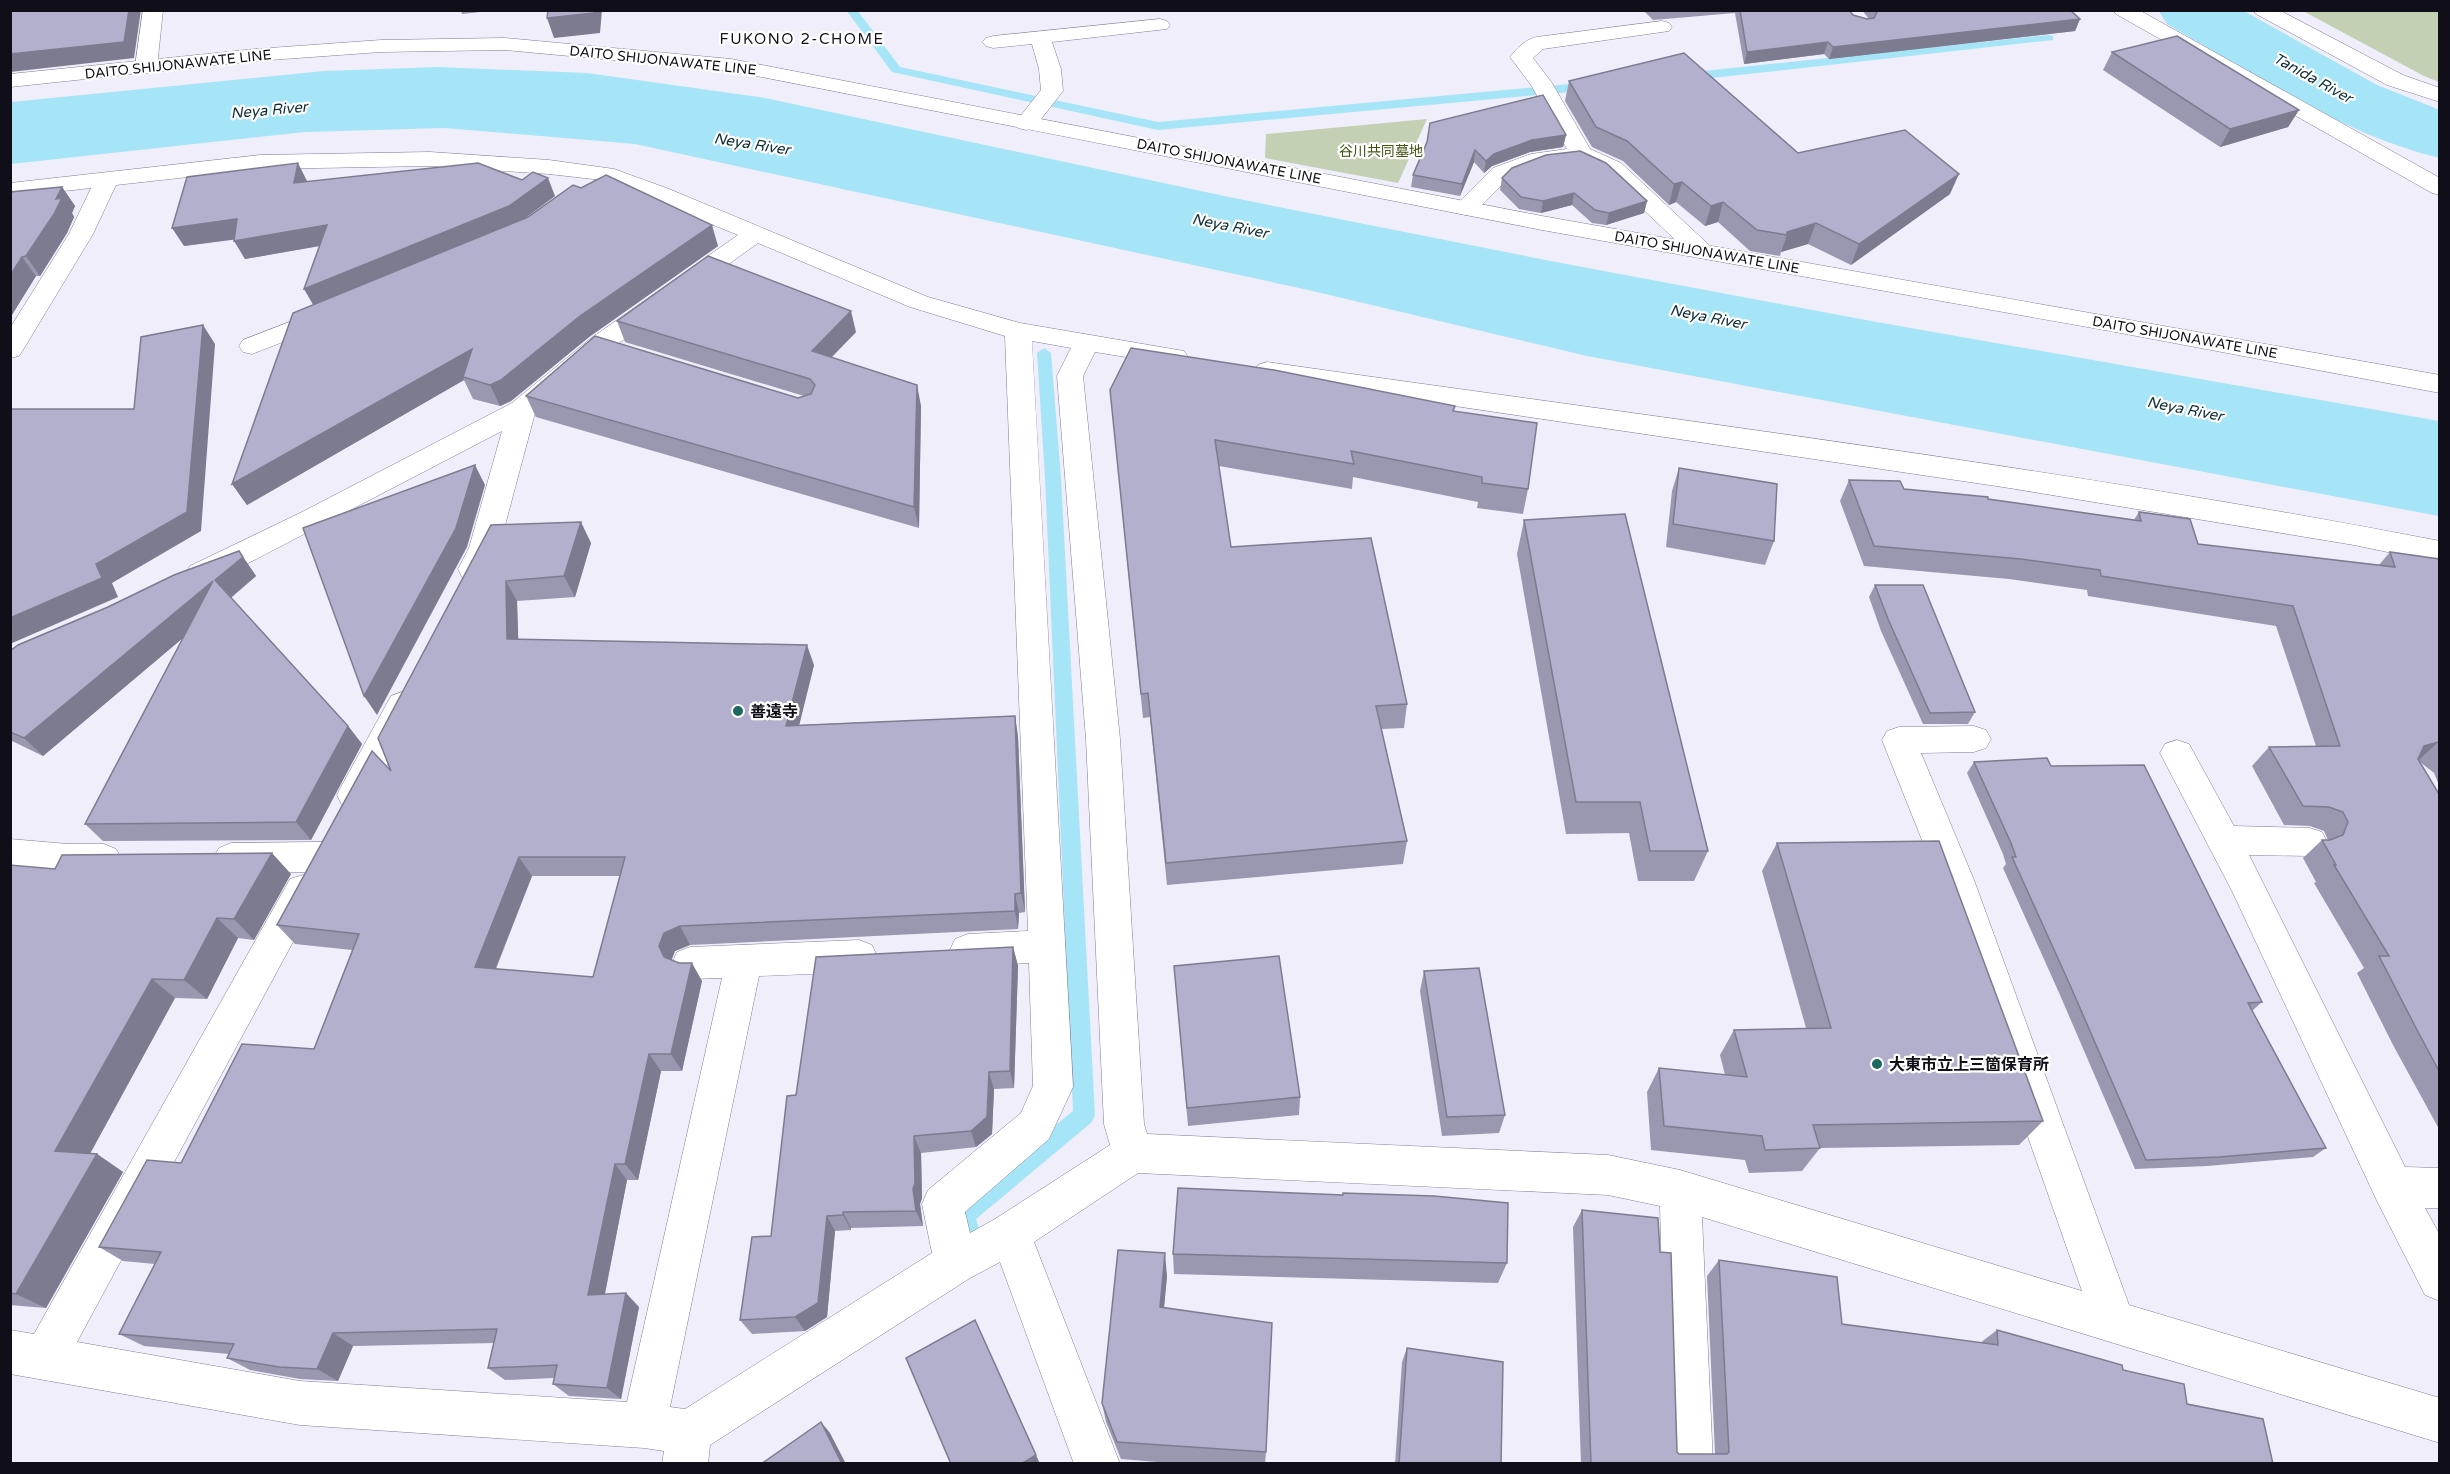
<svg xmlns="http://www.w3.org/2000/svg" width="2450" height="1474" font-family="'Varela Round','Noto Sans JP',sans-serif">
<rect width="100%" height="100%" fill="#f0eefb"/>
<g fill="#c3d0b3">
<path d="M2303 11H2439V82L2424 76Z"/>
<path d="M1427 119 1398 183 1265 158 1266 134Z"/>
</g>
<path fill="#a5e5f7" d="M438 67 587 73 765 98 1229 197 1561 263 1871 321 2439 421V516L1587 356 1304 289 635 144 444 128 305 132 11 164V102L324 71Z"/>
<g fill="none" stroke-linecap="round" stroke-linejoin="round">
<g fill="#a5e5f7" fill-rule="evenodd">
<path d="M846 10H857L900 67 1158 122 1592 82 1598 86 1592 90 1158 130 892 72Z"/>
<path d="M2049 35 2053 36V40L1685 81 1679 77 1685 73Z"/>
<path d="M1044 348 1051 353 1061 478 1095 1115 1092 1122 976 1219 981 1235 978 1243 970 1246 962 1243 952 1215 955 1207 1073 1111 1045 478 1037 353Z"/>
</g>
<path fill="#a5e5f7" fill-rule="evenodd" d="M2158 10H2242L2377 85 2440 110V158C2341 134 2254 74 2167 24Z"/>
<g stroke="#817d98" stroke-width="1">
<g id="minor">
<path d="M143 10H163L157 67 154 72 146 73 138 72 135 67Z"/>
<path d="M2113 10H2139L2440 178V195L2432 193 2116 14Z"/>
<path d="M2253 10H2279L2403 75 2440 88V102L2387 85 2256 14Z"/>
<path d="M1160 19 1167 21 1170 25 1167 29 1052 42 1061 69 1063 91 1034 128 1026 130 1018 128 1015 123 1041 90 1039 69 1032 44 993 48 986 46 982 42 986 38 993 36Z"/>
<path d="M1662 21 1669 23 1672 27 1669 31 1543 49 1533 58 1552 83 1590 149 1621 163 1709 245 1712 250 1709 255 1700 257 1691 255 1605 173 1578 161 1543 165 1509 178 1474 213 1466 215 1458 213 1454 208 1458 203 1493 168 1531 154 1567 149 1531 85 1510 57C1517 48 1526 39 1537 37Z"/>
<path d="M430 152 549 160 614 169 669 189 928 297 1020 323 1184 351 1188 357 1184 363 1175 365 1095 352 1083 376 1120 739 1144 1124 1147 1134 1608 1155 1680 1170 2082 1291 1938 880 1882 740 1887 731 1899 727 1974 726 1986 730 1991 739 1986 748 1974 752 1921 753 1974 880 2129 1305 2440 1398V1443L1702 1217 1713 1464H1667L1660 1206 1608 1195 1138 1173 1034 1242 1120 1464H1074L1000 1262 970 1278 710 1445 708 1464H662L664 1451 644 1448 300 1425 10 1374V1330L34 1334 290 879 303 875 316 879 321 890 77 1342 300 1381 627 1402 722 978 690 979 677 974 672 963 677 952 690 947 859 940 872 945 877 956 872 967 859 972 759 976 670 1407 685 1409 932 1253 922 1204 928 1190 1021 1113 1033 1086 1029 963 968 966 955 961 950 950 955 939 968 934 1028 931 1005 336 910 307 758 243 608 351 535 413 499 548 484 577 473 580 462 577 458 569 469 548 502 431 212 582 201 585 190 582 186 574 190 566 302 512 512 403 590 339 738 235 602 180 549 174 430 166 260 169 116 185 93 234 23 350 19 356 10 358V328L69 234 91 188 10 197V183L260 155ZM1032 341 1071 348 1057 376 1086 739 1104 1124 1110 1145 995 1219 970 1233 965 1212 1049 1139 1073 1087Z"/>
<path d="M328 307 337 309 341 315 337 321 252 354 243 352 239 346 243 340Z"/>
<path d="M1267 362C1658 418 2052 466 2440 541V563L2354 545 2003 487 1258 377 1254 371 1258 365Z"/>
<path d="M402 692 413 696 418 705 366 805 354 809 342 805 337 795 342 785 391 696Z"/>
<path d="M2177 740 2189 744 2234 826 2310 828 2322 832 2327 842 2322 852 2310 856 2249 855 2405 1167 2440 1168V1208H2425L2440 1235V1301L2425 1295 2377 1201 2232 891 2160 753 2165 744Z"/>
<path d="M10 839 68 844H104L116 849 122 859 116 869C84 881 44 872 10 869Z"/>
<path d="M322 842 334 847 340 857 334 867 322 872 231 873 219 868 213 858 219 848 231 843Z"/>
</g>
</g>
<g stroke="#817d98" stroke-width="1">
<path id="major" d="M505 38 731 59 1542 216 2440 375V393L2110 331 1542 230 731 71 505 50 381 52 256 61 10 87V74L256 49 381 40Z"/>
</g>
<use href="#minor" fill="#fff" fill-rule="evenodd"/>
<use href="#major" fill="#fff" fill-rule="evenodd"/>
</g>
<g fill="#9a97b0" fill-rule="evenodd">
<path d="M461 10H499L462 14Z"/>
<path d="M1643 10H1849L1853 15 1867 19H1869L1862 10H2070L2080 19 2075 31 1829 59 1824 54 1744 64 1735 13 1653 20Z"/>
<path d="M2112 52 2299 110 2288 127 2220 147 2103 70Z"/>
<path d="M1569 81 1798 153 1950 194 1851 265 1808 244 1781 252 1780 256 1750 251 1718 222 1705 226 1676 202 1669 205 1623 161 1592 147 1565 101Z"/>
<path d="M1566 135 1563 147 1530 152 1492 166 1484 173 1474 162 1460 196 1411 187 1413 175 1427 142Z"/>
<path d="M1502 178 1647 201 1644 213 1606 225 1592 223 1572 205 1541 213 1519 209 1500 190Z"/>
<path d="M307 181 555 196 524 219 718 246 589 337 511 401 500 406 473 399 464 380 247 505 232 484 313 305 319 246 245 259 234 239 184 246Z"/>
<path d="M62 187 75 206 72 213 74 217 67 233 40 276H36L10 318V192Z"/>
<path d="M617 321 856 332 832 357 921 406 919 528 536 417 526 396 798 398 804 396 625 342Z"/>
<path d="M1110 390 1454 411 1528 489 1523 514 1477 508 1478 502 1353 477 1352 489 1219 466 1231 547 1407 704 1404 728 1381 729 1407 841 1403 864 1167 885 1150 717 1143 718Z"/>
<path d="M1679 468 1774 541 1765 565 1666 547 1672 491Z"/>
<path d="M1849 480 1904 489 1988 499 2134 520 2139 512 2198 544 2379 565 2390 552 2439 559V785L2434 773 2420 762 2439 794V1129L2393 1045 2357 973 2364 968 2314 883 2316 882 2303 858 2322 840H2328L2324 831 2310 826 2284 825 2252 766 2269 747 2316 746 2276 626 2088 596 2087 590 2009 579 1864 566 1840 501Z"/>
<path d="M1524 520 1708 851 1694 881H1638L1629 833 1566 834 1517 554Z"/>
<path d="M491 525 591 543 575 597 517 601 518 639 814 665 799 725 1015 716 1018 737 1025 912 1019 913 1018 929 690 945 675 951 671 960 702 981 682 1071H661L638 1180H627L605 1294 639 1307 621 1399 569 1396 553 1384 554 1378 505 1380 488 1368 494 1343 353 1346 338 1381 300 1379 250 1370 227 1358 229 1354 144 1346 119 1334 155 1264 123 1261 99 1247 181 1163 314 1049 352 950 295 944 277 925 391 771ZM532 876H620L593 977 496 969Z"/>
<path d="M239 551 256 576 231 598 348 726 362 744 311 840 103 841 85 824 184 637 43 756 10 740V651Z"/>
<path d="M1875 585 1975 712 1968 724H1923L1881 631 1869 597Z"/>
<path d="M1974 762 2051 766 2262 1002 2252 1011 2326 1148 2313 1157 2207 1166 2135 1169 2060 995 2003 868 2006 864 2003 854 1967 773Z"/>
<path d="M1777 843 2043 1121 2019 1145 1820 1148 1802 1171 1749 1173 1745 1160 1651 1150 1647 1092 1659 1068 1725 1075 1720 1055 1734 1030 1806 1028 1762 871Z"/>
<path d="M10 865 55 869 291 874 254 940 238 938 207 999 175 998 90 1154H97L123 1172 46 1308 10 1305Z"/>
<path d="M1013 947 1018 966 1014 1088 994 1089 992 1134 976 1147 921 1153 922 1198 920 1204 923 1226 851 1228V1230L835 1231 827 1317 805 1331 752 1334 740 1320 771 1236 796 1095Z"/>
<path d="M1174 966 1300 1097 1299 1115 1188 1126Z"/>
<path d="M1424 971 1505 1115 1499 1133 1442 1136 1420 991Z"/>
<path d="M1343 1195 1507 1263 1498 1283 1174 1274 1173 1254Z"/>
<path d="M1582 1210 1677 1452 1679 1454H1715L1707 1276 1719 1260 1842 1324 1980 1343 1997 1330 2123 1370 2187 1404 2273 1464H1581L1573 1227Z"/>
<path d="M1167 1276 1164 1308 1266 1452 1265 1464H1181L1121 1459 1106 1422 1102 1403Z"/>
<path d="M1407 1348 1501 1464H1395L1402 1362Z"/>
</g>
<g fill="#7d7b90">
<path d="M129 10H141L134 58 10 72V54Z"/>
<path d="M594 10H602L600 33 554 38 547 18Z"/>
<path d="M2080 19 2075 31 1829 59 1833 47Z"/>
<path d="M1828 42 1824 54 1744 64 1747 52Z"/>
<path d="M2299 110 2288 127 2220 147 2230 129Z"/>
<path d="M1566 135 1563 147 1530 152 1492 166 1484 173 1486 161 1494 154 1532 140Z"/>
<path d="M1475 150 1474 162 1460 196 1462 184Z"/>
<path d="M298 163 307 181 304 202 294 183Z"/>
<path d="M1959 174 1950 194 1851 265 1859 244Z"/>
<path d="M548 178 555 196 517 224 315 308 304 289Z"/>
<path d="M1682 182 1676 202 1669 205 1674 184Z"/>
<path d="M62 187 75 206 72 213 74 217 67 233 40 276 26 256Z"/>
<path d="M1574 193 1572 205 1541 213 1543 201Z"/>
<path d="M1647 201 1644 213 1606 225 1609 213Z"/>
<path d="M1723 202 1718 222 1705 226 1711 206Z"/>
<path d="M237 219 247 238 184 246 172 228Z"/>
<path d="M1816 223 1808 244 1781 252 1787 235V232Z"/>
<path d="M327 225 337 243 245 259 234 241Z"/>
<path d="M712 225 718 246 589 337 511 401 500 406 490 385 580 316Z"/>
<path d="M22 257 36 276 10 318V276Z"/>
<path d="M851 311 856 332 817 372 812 351Z"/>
<path d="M203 325 215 344 201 531 112 583 118 597 10 644V618L96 564Z"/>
<path d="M472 349 463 377 464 380 247 505 232 484Z"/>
<path d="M917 385 921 406 919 528 914 507Z"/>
<path d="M475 465 485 485 467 547 377 715 364 696Z"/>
<path d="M581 522 591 543 575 597 564 576Z"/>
<path d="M239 551 256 576 229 599 215 580Z"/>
<path d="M213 581 228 600 43 756 24 738Z"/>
<path d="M506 581 517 601 519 660 507 639Z"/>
<path d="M807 645 814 665 794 746 786 726Z"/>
<path d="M1015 716 1018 737 1025 912 1021 893Z"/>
<path d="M348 726 362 744 311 840 296 822Z"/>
<path d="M2438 742 2418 761 2404 765 2424 746Z"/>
<path d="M272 853 291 874 254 940 234 919Z"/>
<path d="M519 857 532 876 489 985 475 967Z"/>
<path d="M1015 894 1019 913 1018 929 1015 911Z"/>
<path d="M217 918 238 938 207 999 184 980Z"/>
<path d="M680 926 690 945 675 951 670 964 664 957 659 946 664 933Z"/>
<path d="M1013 947 1018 966 1014 1088 1010 1071Z"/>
<path d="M692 963 702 981 682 1071 671 1054Z"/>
<path d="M152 979 175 998 82 1168 55 1151Z"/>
<path d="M649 1054 661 1071 638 1180 625 1164Z"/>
<path d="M989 1072 994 1089 992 1134 976 1147 971 1131Z"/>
<path d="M914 1136 921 1153 922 1198 920 1204 923 1226 916 1211 913 1189Z"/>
<path d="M97 1154 123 1172 46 1308 16 1294Z"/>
<path d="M615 1164 627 1180 602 1308 588 1295Z"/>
<path d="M843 1212 851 1228V1230L843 1215Z"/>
<path d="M827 1216 835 1231 827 1317 805 1331 795 1317Z"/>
<path d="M1165 1253 1167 1276 1162 1328 1160 1307Z"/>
<path d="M626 1293 639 1307 621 1399 607 1388Z"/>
<path d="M333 1333 353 1346 338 1381 317 1369Z"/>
<path d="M821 1422 830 1433 846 1464H842Z"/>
<path d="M1036 1455 1040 1464H1021Z"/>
</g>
<g fill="#b3b0cd" stroke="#7d7b90" stroke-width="1.5" fill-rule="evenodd">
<path d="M10 10H129L124 42 10 54Z"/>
<path d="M548 10H594V13L547 18Z"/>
<path d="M1740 10H1849L1853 15 1867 19 1874 18 1877 12 1876 10H2070L2080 19 1833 47 1828 42 1747 52Z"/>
<path d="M2177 36 2299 110 2230 129 2112 52Z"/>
<path d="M1684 53 1798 153 1905 130 1959 174 1859 244 1816 223 1787 232V235L1757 230 1723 202 1711 206 1682 182 1674 184 1627 141 1596 127 1569 81Z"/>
<path d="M1543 95 1566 135 1532 140 1494 154 1486 161 1475 150 1462 184 1413 175 1427 142 1430 123Z"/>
<path d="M1580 151 1606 163 1647 201 1609 213 1595 210 1574 193 1543 201 1521 197 1502 178 1512 168 1546 155Z"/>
<path d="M298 163 294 183 478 163 522 180 533 172 548 178 509 206 304 289 327 225 234 241 237 219 172 228 187 177Z"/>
<path d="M606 175 712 225 580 316 501 380 490 385 463 377 472 349 232 484 293 313 528 217 573 185 581 188Z"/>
<path d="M62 187 56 199 62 198 54 214 26 256 22 257 10 276V192Z"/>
<path d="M708 256 851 311 812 351 917 385 914 507 526 396 595 336 798 398 811 394 815 385 810 379 617 321Z"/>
<path d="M203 325 187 512 96 564 102 578 10 618V409H134L141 337Z"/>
<path d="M1131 348 1274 370 1455 406 1453 411 1537 423 1528 489 1482 483V477L1351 451 1354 464 1215 440 1231 547 1371 538 1407 704 1376 706 1407 841 1166 863 1148 693 1141 694 1110 390Z"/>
<path d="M475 465 456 528 364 696 303 528Z"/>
<path d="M1679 468 1777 484 1774 541 1673 524Z"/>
<path d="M1849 480 1900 481 1904 489 1988 497V499L2141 521 2139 512 2190 519 2198 544 2395 567 2390 552 2439 559V743L2438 742 2424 746 2418 759 2439 794V1071L2416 1028 2379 956H2389L2334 865H2336L2322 840H2330L2343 835 2348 822 2343 812 2329 807 2303 806 2269 747 2340 746 2293 606 2101 576 2100 570 2021 559 1874 546Z"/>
<path d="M1625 514 1708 851H1650L1640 802H1576L1524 520Z"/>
<path d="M581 522 564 576 506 581 507 639 807 645 786 726 1015 716 1021 893 1015 894V911L680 926 664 933 659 946 664 957 679 963H692L671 1054H649L625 1164H615L588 1295 626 1293 607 1388 553 1384 557 1365 488 1368 497 1329 333 1333 317 1369 279 1367 227 1358 234 1344 119 1334 161 1252 99 1247 147 1160 181 1163 242 1044 314 1049 359 934 277 925 372 751 391 771 378 738 491 525ZM519 857H625L593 977 475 967Z"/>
<path d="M239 551 243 557 215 580 348 726 296 822 85 824 213 581 24 738 10 732V651L18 645 108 607 174 575Z"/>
<path d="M1875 585H1923L1975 712 1930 713 1888 619Z"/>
<path d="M2047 758 2051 766 2144 765 2262 1002 2248 1003 2326 1148 2219 1157 2146 1160 2070 985 2012 857H2016L2011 843 1974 762Z"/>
<path d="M1939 841 2043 1121 1813 1125 1820 1148 1765 1150 1762 1136 1664 1126 1659 1068 1747 1077 1734 1030 1831 1028 1777 843Z"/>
<path d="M272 853 234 919 217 918 184 980 152 979 55 1151 97 1154 16 1294 10 1293V865L55 869 62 855Z"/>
<path d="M1013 947 1010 1071 989 1072 987 1117 971 1131 914 1136 915 1183 913 1189 916 1211 843 1212V1215L827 1216 818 1303 795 1317 740 1320 752 1237 771 1236 787 1096 796 1095 816 957Z"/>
<path d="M1279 956 1300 1097 1187 1108 1174 966Z"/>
<path d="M1479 968 1505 1115 1447 1117 1424 971Z"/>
<path d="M1178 1188 1343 1195V1193L1434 1196 1508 1203 1507 1263 1173 1254Z"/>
<path d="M1582 1210 1658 1218 1660 1252 1671 1253 1677 1452 1679 1454H1727L1729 1452 1719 1260 1837 1277 1842 1324 1998 1345 1997 1330 2122 1365 2123 1370 2184 1384 2187 1404 2263 1419 2273 1464H1591Z"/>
<path d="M1118 1250 1165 1253 1160 1307 1272 1323 1266 1452 1117 1442 1102 1403Z"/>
<path d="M975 1320 1036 1455 1021 1464H951L906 1358Z"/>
<path d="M1407 1348 1503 1362 1501 1464H1399Z"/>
<path d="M821 1422 842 1464H761Z"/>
</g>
<g fill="#1b6762" stroke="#fff" stroke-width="2">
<circle cx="738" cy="711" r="6"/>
<circle cx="1877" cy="1064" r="6"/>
</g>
<g text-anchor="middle" stroke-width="4.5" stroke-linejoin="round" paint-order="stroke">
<g font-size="14" fill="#100e18" stroke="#fff">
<text transform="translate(663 60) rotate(6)" y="5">DAITO SHIJONAWATE LINE</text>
<text transform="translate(178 64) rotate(-6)" y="5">DAITO SHIJONAWATE LINE</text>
<text transform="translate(1229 161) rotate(11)" y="5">DAITO SHIJONAWATE LINE</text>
<text transform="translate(1707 252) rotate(10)" y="5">DAITO SHIJONAWATE LINE</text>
<text transform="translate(2185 337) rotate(10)" y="5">DAITO SHIJONAWATE LINE</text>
</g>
<g font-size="14" fill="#3d550d" stroke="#fff">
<text x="1381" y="156">谷川共同墓地</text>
</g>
<g font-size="15" letter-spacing="1.5" fill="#100e18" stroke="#fff">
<text x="802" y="44">FUKONO 2-CHOME</text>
</g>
<g font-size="15" font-style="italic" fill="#113038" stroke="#fff">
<text transform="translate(2313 78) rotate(29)" y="5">Tanida River</text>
<text transform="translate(269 110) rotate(-5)" y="5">Neya River</text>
<text transform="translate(752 144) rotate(9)" y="5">Neya River</text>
<text transform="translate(1230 226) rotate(11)" y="5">Neya River</text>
<text transform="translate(1708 317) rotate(11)" y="5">Neya River</text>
<text transform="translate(2185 409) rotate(11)" y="5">Neya River</text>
</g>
<g font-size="16" font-weight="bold" fill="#100e18" stroke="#fff" text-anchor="start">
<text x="750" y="717">善遠寺</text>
<text x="1889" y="1070">大東市立上三箇保育所</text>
</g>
</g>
<rect width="2450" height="1474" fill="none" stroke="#100e18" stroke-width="24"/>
</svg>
